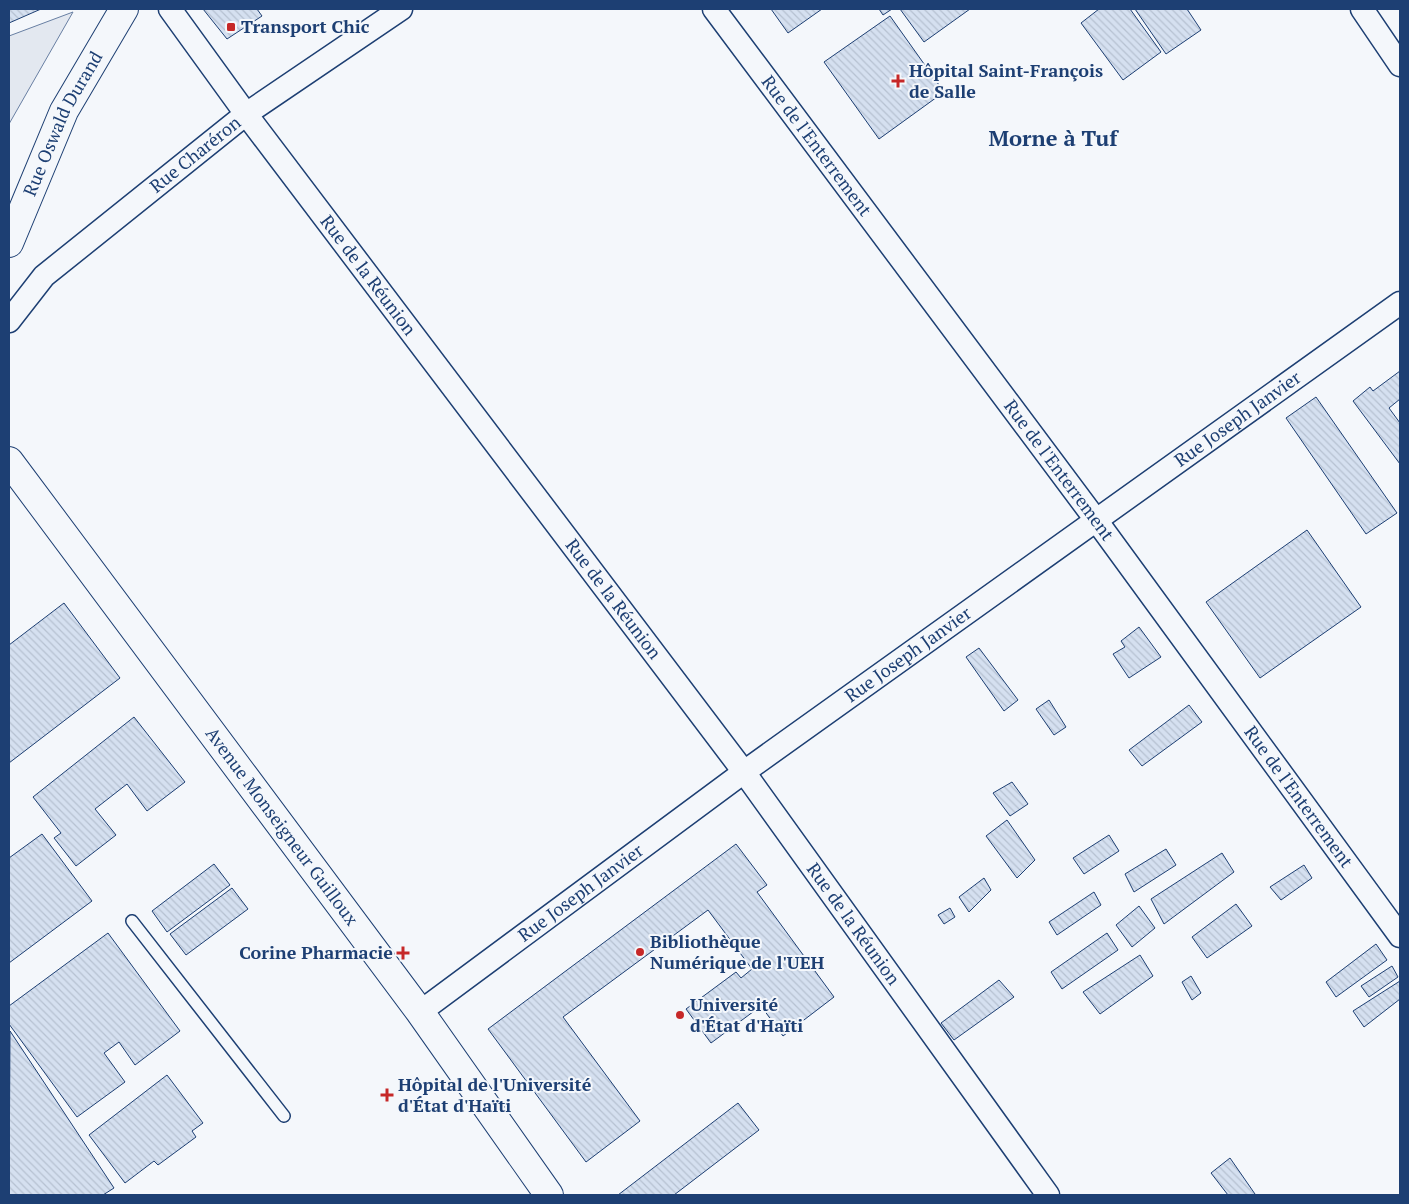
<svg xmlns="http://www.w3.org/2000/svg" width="1409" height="1204" font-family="'PT Serif',serif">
<defs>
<pattern id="building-back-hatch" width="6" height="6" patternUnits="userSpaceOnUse" patternTransform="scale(1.25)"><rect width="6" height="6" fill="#d5e0f0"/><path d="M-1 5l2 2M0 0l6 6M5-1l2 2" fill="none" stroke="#b6c1d1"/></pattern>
</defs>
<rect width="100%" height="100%" fill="#f4f7fb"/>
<path fill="#e3e8f0" stroke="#687fa3" d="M73 12 9 124V36Z"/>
<g fill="url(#building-back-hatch)" stroke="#1d3f73">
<path d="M9 9H41L9 23Z"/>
<path d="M203 9H257L262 16 227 39Z"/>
<path d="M771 9H822L788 33Z"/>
<path d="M879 9H892L883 15Z"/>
<path d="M900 9H970L924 42Z"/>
<path d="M1099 9H1130L1161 52 1123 80 1081 23Z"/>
<path d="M1135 9H1187L1201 30 1166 54Z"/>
<path d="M890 16 944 92 879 139 824 62Z"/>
<path d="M1400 371V399L1389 408 1400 423V464L1353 401 1370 387 1373 391Z"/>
<path d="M1316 397 1397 513 1366 534 1286 418Z"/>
<path d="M1307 530 1361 607 1260 678 1206 602Z"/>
<path d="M64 603 120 678 9 763V645Z"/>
<path d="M1139 627 1161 657 1129 678 1113 654 1125 647 1121 641Z"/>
<path d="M979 648 1018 700 1004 711 966 657Z"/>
<path d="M1049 700 1066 727 1054 735 1036 709Z"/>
<path d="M1189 705 1202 722 1142 766 1129 750Z"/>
<path d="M134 717 185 782 147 811 127 784 95 809 116 835 76 866 54 838 61 833 33 797Z"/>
<path d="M1012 782 1028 804 1010 816 993 793Z"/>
<path d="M1007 820 1035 860 1017 878 986 836Z"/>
<path d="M42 834 92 901 9 963V858Z"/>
<path d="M1109 835 1119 851 1084 874 1073 858Z"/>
<path d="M736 844 767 885 757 892 834 997 783 1036 761 1006 711 1043 686 1009 736 972 741 978 752 969 708 910 563 1017 640 1121 586 1162 488 1029Z"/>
<path d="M1166 849 1176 865 1134 892 1125 874Z"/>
<path d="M1222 853 1234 872 1164 924 1151 899Z"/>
<path d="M214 864 230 885 167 932 152 911Z"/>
<path d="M1304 865 1312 878 1281 900 1270 887Z"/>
<path d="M984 878 991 890 969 912 959 897Z"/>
<path d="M232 888 248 909 186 955 170 934Z"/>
<path d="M1094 892 1101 905 1057 935 1049 922Z"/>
<path d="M1236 904 1252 926 1207 958 1192 937Z"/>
<path d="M1139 906 1155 928 1132 947 1116 925Z"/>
<path d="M950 908 955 917 944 924 938 915Z"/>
<path d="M108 933 180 1031 135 1065 119 1042 104 1053 125 1082 77 1117 9 1024V1006Z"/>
<path d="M1107 933 1118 950 1062 989 1051 972Z"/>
<path d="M1376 944 1387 960 1336 997 1326 982Z"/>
<path d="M1140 955 1153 976 1100 1014 1083 992Z"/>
<path d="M1392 966 1398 977 1369 997 1361 986Z"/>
<path d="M1191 976 1201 993 1192 1000 1182 982Z"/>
<path d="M999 980 1014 997 954 1040 941 1023Z"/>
<path d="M1400 981V999L1364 1027 1353 1011Z"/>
<path d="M10 1031 114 1188 103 1195H9Z"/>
<path d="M167 1075 203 1123 192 1131 196 1137 158 1165 154 1161 125 1183 89 1135Z"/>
<path d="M738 1103 759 1130 674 1195H618Z"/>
<path d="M1230 1158 1255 1194 1254 1195H1228L1211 1173Z"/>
</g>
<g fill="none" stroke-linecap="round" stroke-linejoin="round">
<g stroke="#1d3f73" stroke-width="14">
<path id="lane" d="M132 921 284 1116"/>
</g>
<g stroke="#1d3f73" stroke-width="25">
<g id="street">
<path id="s1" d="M170 9 246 114 744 772 1048 1195"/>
<path id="s2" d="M714 9 1096 520 1400 936"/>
<path d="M1362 9 1400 65"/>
<path id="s3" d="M9 321 44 276 246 114 401 9"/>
<path id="s4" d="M420 1012 744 772 1400 303"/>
</g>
</g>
<g stroke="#1d3f73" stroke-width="30">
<g id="secondary">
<path id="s5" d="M9 243 64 111 124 9"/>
<path id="s6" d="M9 461 420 1012 549 1195"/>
</g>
</g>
<use href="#lane" stroke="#f4f7fb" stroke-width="11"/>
<use href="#street" stroke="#f4f7fb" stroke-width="22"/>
<use href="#secondary" stroke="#f4f7fb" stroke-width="28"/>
</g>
<g fill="#c62828" stroke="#f4f7fb" stroke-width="2">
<rect x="226" y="22" width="10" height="10" rx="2.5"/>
<path d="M895.5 73.5h5v5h5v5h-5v5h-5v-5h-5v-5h5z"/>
<circle cx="640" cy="952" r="5"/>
<path d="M400.5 945.5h5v5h5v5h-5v5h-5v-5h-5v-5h5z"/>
<circle cx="680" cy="1015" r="5"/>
<path d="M384.5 1087.5h5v5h5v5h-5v5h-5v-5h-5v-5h5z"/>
</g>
<g text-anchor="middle" stroke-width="4" stroke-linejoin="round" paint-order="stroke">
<g font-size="18" font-weight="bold" fill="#1d3f73" stroke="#f4f7fb" text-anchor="start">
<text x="241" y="33">Transport Chic</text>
<text x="909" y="77">Hôpital Saint-François<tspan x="909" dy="21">de Salle</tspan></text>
<text x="650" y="948">Bibliothèque<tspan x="650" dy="21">Numérique de l'UEH</tspan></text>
<text x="393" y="959" text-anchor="end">Corine Pharmacie</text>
<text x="690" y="1011">Université<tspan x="690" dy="21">d'État d'Haïti</tspan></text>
<text x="398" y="1091">Hôpital de l'Université<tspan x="398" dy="21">d'État d'Haïti</tspan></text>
</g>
<g font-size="18" fill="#1d3f73" stroke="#f4f7fb">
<text dy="6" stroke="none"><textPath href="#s5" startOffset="131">Rue Oswald Durand</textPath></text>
<text dy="6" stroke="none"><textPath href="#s2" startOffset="171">Rue de l'Enterrement</textPath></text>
<text dy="6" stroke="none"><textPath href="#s3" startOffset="251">Rue Charéron</textPath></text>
<text dy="6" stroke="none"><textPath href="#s1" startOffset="332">Rue de la Réunion</textPath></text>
<text dy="6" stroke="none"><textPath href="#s4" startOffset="1010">Rue Joseph Janvier</textPath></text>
<text dy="6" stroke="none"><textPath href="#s2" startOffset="576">Rue de l'Enterrement</textPath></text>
<text dy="6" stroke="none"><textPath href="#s1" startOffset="738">Rue de la Réunion</textPath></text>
<text dy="6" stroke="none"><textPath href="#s4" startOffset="605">Rue Joseph Janvier</textPath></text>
<text dy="6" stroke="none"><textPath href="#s2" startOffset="981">Rue de l'Enterrement</textPath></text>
<text dy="6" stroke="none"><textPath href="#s6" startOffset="456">Avenue Monseigneur Guilloux</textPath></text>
<text dy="6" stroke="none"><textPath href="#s4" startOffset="200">Rue Joseph Janvier</textPath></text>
<text dy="6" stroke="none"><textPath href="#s1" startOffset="1142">Rue de la Réunion</textPath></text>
</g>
<g font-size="22" font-weight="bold" fill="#1d3f73" stroke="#f4f7fb">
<text x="1053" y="146">Morne à Tuf</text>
</g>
</g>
<rect width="1409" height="1204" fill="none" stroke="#1d3f73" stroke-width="20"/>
</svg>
